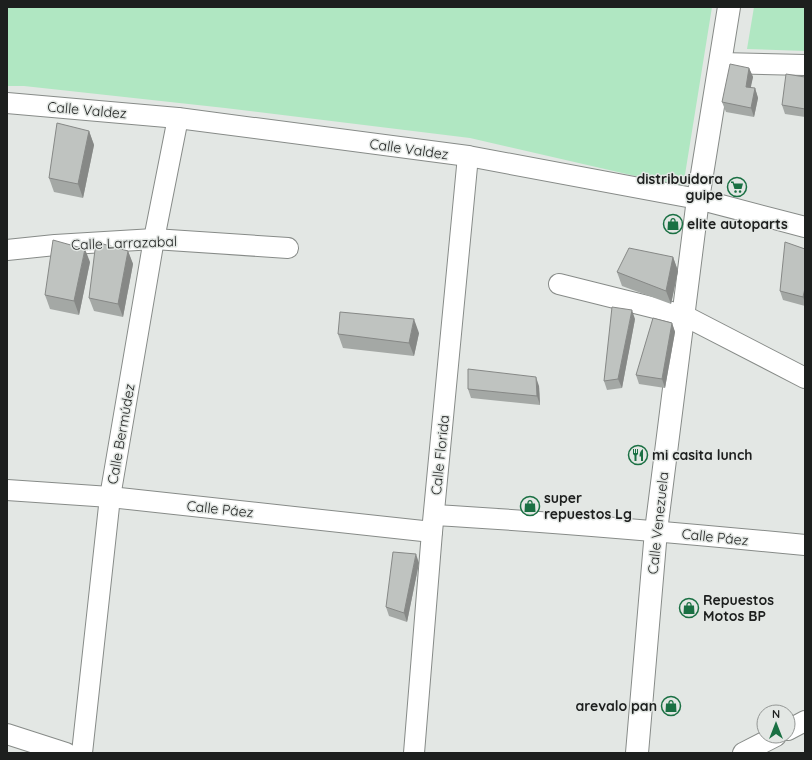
<svg xmlns="http://www.w3.org/2000/svg" width="812" height="760" font-family="Quicksand,sans-serif">
<rect width="100%" height="100%" fill="#e3e7e4"/>
<g fill="#b0e7c2">
<path d="M7 7H712L683 187 470 138 225 108 24 86H7Z"/>
<path d="M754 7H805V51L747 49Z"/>
</g>
<g fill="none" stroke-linecap="round" stroke-linejoin="round">
<g stroke="#878b88" stroke-width="22">
<g id="minor">
<path d="M720 63 805 65"/>
<path d="M7 103 178 118 468 156 698 199 805 227"/>
<path d="M7 250 55 245 154 239 288 248"/>
<path d="M559 284 683 315 805 378"/>
<path d="M7 490 110 497 432 532"/>
<path d="M434 515C558 522 681 533 805 545"/>
<path d="M788 730 805 721"/>
<path d="M7 734 66 753"/>
<path d="M82 753 110 497 154 239 178 118"/>
<path d="M414 753 432 532 468 156"/>
<path d="M743 753 776 736"/>
</g>
</g>
<g stroke="#878b88" stroke-width="24">
<path id="tertiary" d="M637 753 656 531 698 199 729 7"/>
</g>
<use href="#minor" stroke="#fff" stroke-width="20"/>
<use href="#tertiary" stroke="#fff" stroke-width="22"/>
</g>
<g fill="#a4a8a5">
<path d="M749 68 753 77 750 88H755L758 98 754 117 726 112 722 102Z"/>
<path d="M805 77V117L785 114 782 105Z"/>
<path d="M89 131 94 145 83 198 54 192 49 178Z"/>
<path d="M805 249V306L783 300 780 291Z"/>
<path d="M128 251 133 264 123 317 94 311 89 298Z"/>
<path d="M673 257 678 271 671 304 622 286 617 272Z"/>
<path d="M90 262 79 315 50 309 45 295Z"/>
<path d="M635 319 622 388 607 390 604 381Z"/>
<path d="M672 323 675 332 665 388 639 384 636 375Z"/>
<path d="M419 333 414 356 343 348 338 334Z"/>
<path d="M539 386 540 405 471 398 468 389Z"/>
<path d="M419 563 407 622 389 616 386 607Z"/>
</g>
<g fill="#868886">
<path d="M749 68 753 77 749 96 746 87Z"/>
<path d="M755 88 758 98 754 117 751 108Z"/>
<path d="M89 131 94 145 83 198 78 184Z"/>
<path d="M85 249 90 262 79 315 74 301Z"/>
<path d="M128 251 133 264 123 317 118 304Z"/>
<path d="M673 257 678 271 671 304 666 291Z"/>
<path d="M805 288V303L803 297Z"/>
<path d="M632 310 635 319 622 388 618 379Z"/>
<path d="M414 319 419 333 414 356 409 343Z"/>
<path d="M672 323 675 332 665 388 662 379Z"/>
<path d="M536 377 539 386 540 405 537 396Z"/>
<path d="M416 554 419 563 407 622 404 613Z"/>
</g>
<g fill="#bfc3c0" stroke="#868886">
<path d="M730 64 749 68 746 87 755 88 751 108 722 102Z"/>
<path d="M786 74 805 77V109L782 105Z"/>
<path d="M57 123 89 131 78 184 49 178Z"/>
<path d="M53 240 85 249 74 301 45 295Z"/>
<path d="M96 242 128 251 118 304 89 298Z"/>
<path d="M785 242 805 249V288L803 297 780 291Z"/>
<path d="M629 248 673 257 666 291 617 272Z"/>
<path d="M612 307 632 310 618 379 604 381Z"/>
<path d="M340 312 414 319 409 343 338 334Z"/>
<path d="M653 318 672 323 662 379 636 375Z"/>
<path d="M468 369 536 377 537 396 468 389Z"/>
<path d="M393 552 416 554 404 613 386 607Z"/>
</g>
<defs>
<g id="supermarket-ring" transform="scale(1)"><circle r="9.5" fill="#e3e7e4" stroke="#1a7043" stroke-width="1.5"/><path d="M-6-5.5h2.5l.6 2H6L4.5 2H-2.5L-4.4-4H-6ZM-1.5 3.2a1.3 1.3 0 1 0 .1 0ZM3 3.2a1.3 1.3 0 1 0 .1 0Z" fill="#1a7043"/></g>
<g id="shop-ring" transform="scale(1)"><circle r="9.5" fill="#e3e7e4" stroke="#1a7043" stroke-width="1.5"/><path d="M-5-2.5h2.3a2.7 3.5 0 0 1 5.4 0H5L5.5 6h-11ZM-1.5-2.5h3a1.5 2.3 0 0 0-3 0Z" fill="#1a7043"/></g>
<g id="restaurant-ring" transform="scale(1)"><circle r="9.5" fill="#e3e7e4" stroke="#1a7043" stroke-width="1.5"/><path d="M-5-6h1v4h1v-4h1v4h1v-4h1v5L-1.5 .5V6h-2V.5L-5-1ZM5-6V6H3V1.5H1.5Q1.5-4 5-6Z" fill="#1a7043"/></g>
</defs>
<g fill-rule="evenodd">
<use href="#supermarket-ring" x="737" y="187"/>
<use href="#shop-ring" x="673" y="224"/>
<use href="#restaurant-ring" x="638" y="455"/>
<use href="#shop-ring" x="530" y="506"/>
<use href="#shop-ring" x="689" y="608"/>
<use href="#shop-ring" x="671" y="706"/>
</g>
<g text-anchor="middle" stroke-width="3" stroke-linejoin="round" paint-order="stroke">
<g font-size="14" fill="#1d1f1e" stroke="#e3e7e4">
<text transform="translate(87 110) rotate(5)" y="5">Calle Valdez</text>
<text transform="translate(409 149) rotate(8)" y="5">Calle Valdez</text>
<text transform="translate(124 243) rotate(-2)" y="5">Calle Larrazabal</text>
<text transform="translate(121 434) rotate(-80)" y="5">Calle Bermúdez</text>
<text transform="translate(440 455) rotate(-84)" y="5">Calle Florida</text>
<text transform="translate(220 509) rotate(6)" y="5">Calle Páez</text>
<text transform="translate(658 523) rotate(-84)" y="5">Calle Venezuela</text>
<text transform="translate(715 537) rotate(6)" y="5">Calle Páez</text>
</g>
<g font-size="14" font-weight="bold" fill="#1d1f1e" stroke="#e3e7e4" text-anchor="start">
<text x="723" y="184" text-anchor="end">distribuidora<tspan x="723" dy="16">guipe</tspan></text>
<text x="687" y="229">elite autoparts</text>
<text x="652" y="460">mi casita lunch</text>
<text x="544" y="503">super<tspan x="544" dy="16">repuestos Lg</tspan></text>
<text x="703" y="605">Repuestos<tspan x="703" dy="16">Motos BP</tspan></text>
<text x="657" y="711" text-anchor="end">arevalo pan</text>
</g>
</g>
<rect width="812" height="760" fill="none" stroke="#1d1f1e" stroke-width="16"/>
<g transform="translate(776 724)"><circle r="19" fill="#e3e7e4" stroke="#949795"/>
<path d="M0-3L7 15L0 10L-7 15Z" fill="#1a7043"/>
<text y="-6" font-size="11" font-weight="bold" text-anchor="middle" fill="#1d1f1e">N</text>
</g>
</svg>
